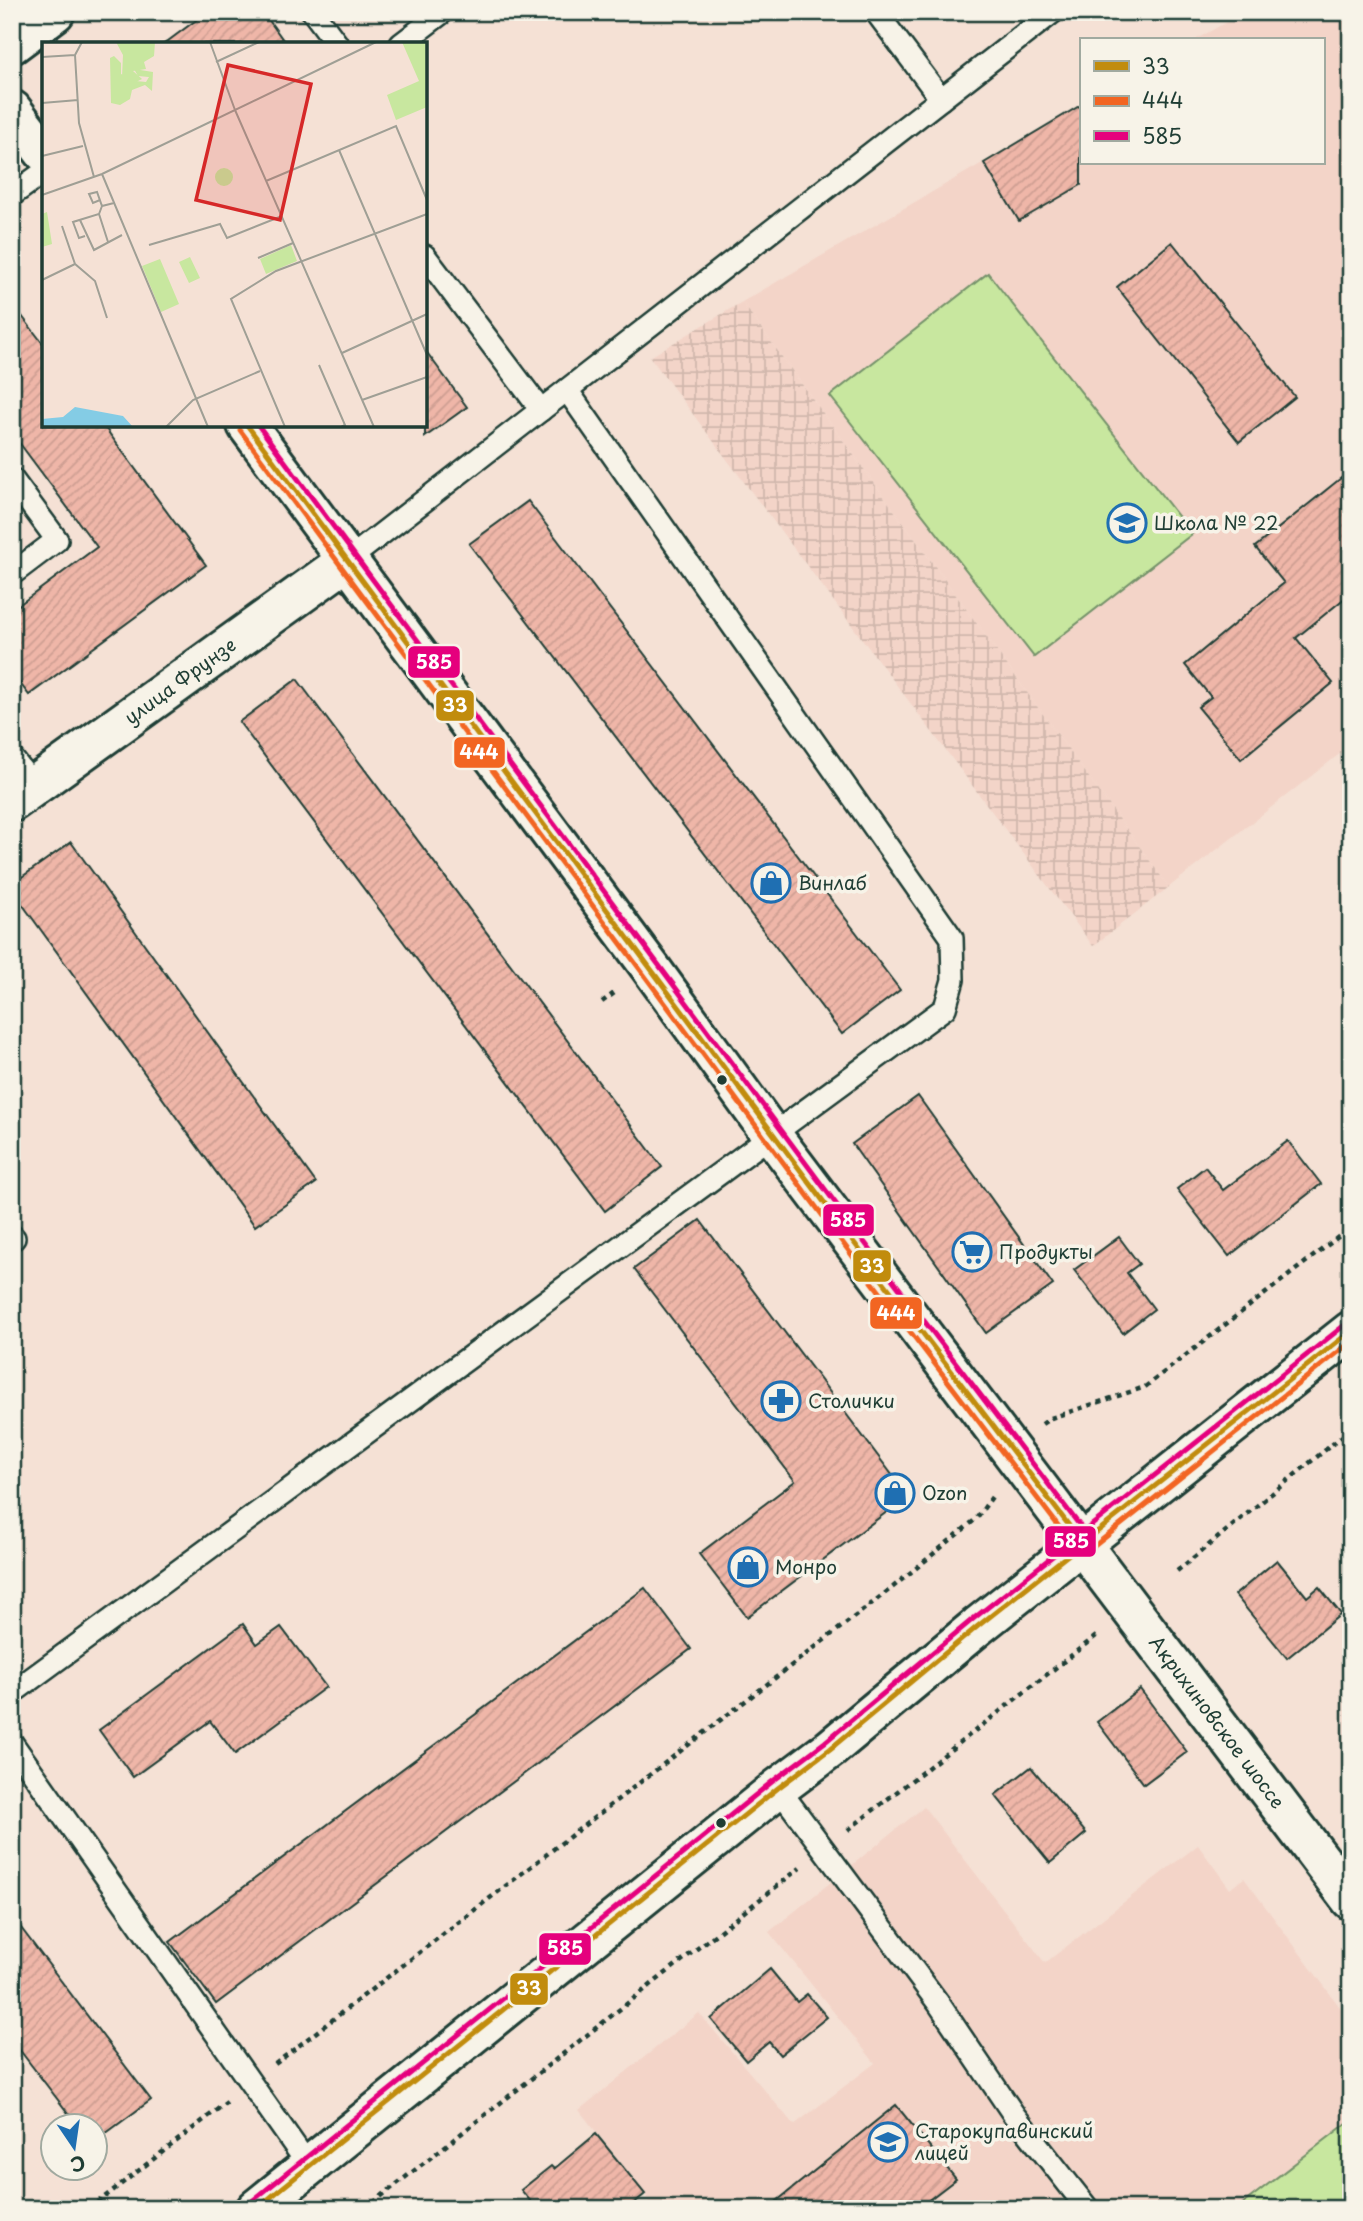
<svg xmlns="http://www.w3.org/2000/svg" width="1363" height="2221" font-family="'Playpen Sans',sans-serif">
<defs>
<pattern id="industrial-grid" width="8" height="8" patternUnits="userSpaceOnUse" patternTransform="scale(1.75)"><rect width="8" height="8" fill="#f3d4c8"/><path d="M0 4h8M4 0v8" fill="none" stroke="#d0b7ac"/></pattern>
<pattern id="building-hatch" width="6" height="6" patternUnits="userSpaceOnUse" patternTransform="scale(1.75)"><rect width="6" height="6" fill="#efb6a8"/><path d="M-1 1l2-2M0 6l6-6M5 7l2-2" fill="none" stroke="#cc9d91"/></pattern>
</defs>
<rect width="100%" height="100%" fill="#f5e1d5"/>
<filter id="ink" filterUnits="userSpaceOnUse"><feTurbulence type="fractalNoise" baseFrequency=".0143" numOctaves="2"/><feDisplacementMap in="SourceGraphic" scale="14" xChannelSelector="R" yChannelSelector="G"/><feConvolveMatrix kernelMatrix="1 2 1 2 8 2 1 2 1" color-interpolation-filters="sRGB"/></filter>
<g filter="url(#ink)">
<g fill="#f3d4c8">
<path d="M1244 12H1351V745L1169 887 742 302 1081 106V163H1323V40H1195Z"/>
<path d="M924 1807 1045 1963 1198 1845 1230 1889 1244 1878 1351 2022V2209H652L645 2194 579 2110 699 2013 794 2125 875 2063 769 1932Z"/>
</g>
<path fill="url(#industrial-grid)" d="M742 302 1169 887 1093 946 650 357Z"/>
<g fill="#c8e79f" stroke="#74926a" stroke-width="2">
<path d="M988 273 1192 534 1034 657 830 396Z"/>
<path d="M1351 2120V2209H1236Z"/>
</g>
<g fill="url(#building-hatch)" stroke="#1f3d34" stroke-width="2">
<path d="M207 12H263L286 44H164Z"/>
<path d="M1081 105V185L1019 221 984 163Z"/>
<path d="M1172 242 1295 397 1239 442 1117 287Z"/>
<path d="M12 303 44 345V425H103L206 565 29 695 12 673V610L97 547 12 433Z"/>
<path d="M425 350 467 407 425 437Z"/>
<path d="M1351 470V593L1296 638 1333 683 1241 759 1198 707 1211 697 1185 665 1284 583 1255 547Z"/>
<path d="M528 501 900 990 842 1034 469 544Z"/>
<path d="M297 679 662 1167 605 1211 239 722Z"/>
<path d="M71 842 316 1183 255 1226 12 890V884Z"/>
<path d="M918 1096 1053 1285 986 1333 852 1144Z"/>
<path d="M1288 1141 1321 1184 1229 1256 1177 1189 1205 1167 1223 1190Z"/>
<path d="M700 1220 908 1496 747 1617 699 1554 795 1481 634 1269Z"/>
<path d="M1119 1237 1139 1264 1127 1273 1154 1309 1123 1333 1074 1270Z"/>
<path d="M1277 1560 1307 1597 1319 1587 1341 1614 1287 1658 1235 1595Z"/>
<path d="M645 1588 691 1649 216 2004 170 1942Z"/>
<path d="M243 1624 257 1644 281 1627 326 1687 235 1754 210 1721 133 1777 99 1730Z"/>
<path d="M1140 1689 1187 1752 1144 1784 1097 1722Z"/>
<path d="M1031 1767 1086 1833 1050 1863 995 1795Z"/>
<path d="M12 1916 151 2100 94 2142V2126H78L12 2040Z"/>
<path d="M770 1969 797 2002 807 1994 827 2017 780 2055 769 2042 746 2061 711 2019Z"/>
<path d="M896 2105 956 2179 917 2209H767Z"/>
<path d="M596 2134 645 2194 627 2209H537L521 2190 551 2166 554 2169Z"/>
</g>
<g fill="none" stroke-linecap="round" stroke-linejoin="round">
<g stroke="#1f3d34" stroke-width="26">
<g id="lane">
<path d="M313 12 337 44"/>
<path d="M876 12 941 99"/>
<path d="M401 44 443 12"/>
<path d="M12 195 44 172"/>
<path d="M425 256 541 410"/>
<path d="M12 479 57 540 12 574"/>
<path d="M348 560 1053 12"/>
<path d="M12 758 34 786"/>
<path d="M12 1236 14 1238"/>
<path d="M12 1693 945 1008 953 980 952 938 567 390"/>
<path d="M12 1743 309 2166"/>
<path d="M778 1788 939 2004 1014 2115 1088 2209"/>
</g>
</g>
<g stroke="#1f3d34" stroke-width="44">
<g id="street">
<path d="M12 44 55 12"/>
<path d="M12 802 348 560"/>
</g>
</g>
<g stroke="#1f3d34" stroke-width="44">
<g id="secondary">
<path d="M12 110 44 152"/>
<path d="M247 425 650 967 771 1134 1351 1900"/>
<path d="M256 2209 778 1788 830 1749 978 1626 1351 1331"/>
</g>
</g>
<g stroke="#1f3d34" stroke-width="4.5" stroke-dasharray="5 5" stroke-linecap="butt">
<path d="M602 1002 617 991"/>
<path d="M1042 1424 1051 1418 1145 1387 1351 1227"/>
<path d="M1177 1571 1351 1429"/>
<path d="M848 1830 1100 1633"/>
<path d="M275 2064 893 1587 976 1519 994 1494"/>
<path d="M89 2209 227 2102"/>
<path d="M365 2209 800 1868"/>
</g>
<use href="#lane" stroke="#f7f3e8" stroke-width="21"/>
<use href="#street" stroke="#f7f3e8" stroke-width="38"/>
<use href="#secondary" stroke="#f7f3e8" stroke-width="38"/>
<g stroke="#f7f3e8" stroke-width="10">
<g id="bus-1">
<path d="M247 425 864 1256 1083 1544"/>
<path d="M256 2209 778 1788 830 1749 978 1626 1351 1331"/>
</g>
</g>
<g stroke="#f7f3e8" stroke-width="10">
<g id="bus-2">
<path d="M240 430 857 1262 1076 1549"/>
<path d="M1088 1551 1351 1342"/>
</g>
</g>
<g stroke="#f7f3e8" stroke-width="10">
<g id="bus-3">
<path d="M258 425 871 1251 1090 1539"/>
<path d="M251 2202 773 1781 825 1742 973 1619 1346 1324"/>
</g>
</g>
<use href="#bus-1" stroke="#c18c0d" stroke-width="5"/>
<use href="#bus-2" stroke="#f26522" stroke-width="5"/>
<use href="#bus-3" stroke="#e5007d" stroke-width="5"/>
</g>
</g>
<defs>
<g id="school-ring" transform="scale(2.0125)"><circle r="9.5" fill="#f7f3e8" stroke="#1f6fb2" stroke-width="1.5"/><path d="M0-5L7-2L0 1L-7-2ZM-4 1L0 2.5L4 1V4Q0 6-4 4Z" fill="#1f6fb2"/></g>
<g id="shop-ring" transform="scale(2.0125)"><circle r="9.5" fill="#f7f3e8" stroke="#1f6fb2" stroke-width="1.5"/><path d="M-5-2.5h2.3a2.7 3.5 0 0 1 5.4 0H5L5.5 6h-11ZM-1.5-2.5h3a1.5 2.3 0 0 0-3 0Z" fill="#1f6fb2"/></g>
<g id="supermarket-ring" transform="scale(2.0125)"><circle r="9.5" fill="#f7f3e8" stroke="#1f6fb2" stroke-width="1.5"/><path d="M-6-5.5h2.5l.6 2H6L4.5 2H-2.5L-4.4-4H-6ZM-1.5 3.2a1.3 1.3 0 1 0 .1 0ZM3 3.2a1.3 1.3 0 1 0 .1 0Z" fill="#1f6fb2"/></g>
<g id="pharmacy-ring" transform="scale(2.0125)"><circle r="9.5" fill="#f7f3e8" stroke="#1f6fb2" stroke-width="1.5"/><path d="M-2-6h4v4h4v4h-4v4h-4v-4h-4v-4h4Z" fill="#1f6fb2"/></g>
</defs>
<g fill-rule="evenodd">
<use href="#school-ring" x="1127" y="523"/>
<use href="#shop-ring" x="771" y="883"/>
<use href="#supermarket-ring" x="972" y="1252"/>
<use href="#pharmacy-ring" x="781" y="1401"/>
<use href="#shop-ring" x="895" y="1493"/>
<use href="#shop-ring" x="748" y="1567"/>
<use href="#school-ring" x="888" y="2142"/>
</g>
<g fill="#1f3d34" stroke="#f7f3e8" stroke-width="2.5">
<circle cx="722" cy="1080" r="6"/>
<circle cx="721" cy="1823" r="6"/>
</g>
<g text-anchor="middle" stroke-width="7" stroke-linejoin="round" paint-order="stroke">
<g font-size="19" fill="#1f3d34" stroke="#f7f3e8" text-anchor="start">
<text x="1154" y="530">Школа № 22</text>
<text x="798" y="890">Винлаб</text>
<text x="999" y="1259">Продукты</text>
<text x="808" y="1408">Столички</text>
<text x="922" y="1500">Ozon</text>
<text x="775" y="1574">Монро</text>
<text x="915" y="2138">Старокупавинский<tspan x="915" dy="22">лицей</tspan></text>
</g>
<g font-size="19" fill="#1f3d34" stroke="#f7f3e8">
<text transform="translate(180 681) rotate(-36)" y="7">улица Фрунзе</text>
<text transform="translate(1217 1722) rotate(53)" y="7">Акрихиновское шоссе</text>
</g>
</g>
<g transform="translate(42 42)">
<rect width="385" height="385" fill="#f5e1d5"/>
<path d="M72 14 79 21V32L94 39 104 40 107 35 96 34 92 27 111 30 110 49 103 43 90 48 88 57 78 63 69 61 68 16ZM173 135a9 9 0 1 1 18 0a9 9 0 1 1-18 0ZM148 215 158 236 147 241 137 220Z" fill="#c8e79f"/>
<path d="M74 0H113L112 14 102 20 104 27 91 29 100 37 92 41 80 35 81 13Z" fill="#c8e79f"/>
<path d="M360 0H385V65L354 78 345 53 377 39ZM5 170 10 202 0 205V172ZM249 203 255 219 224 232 218 217ZM118 217 137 262 119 270 100 224Z" fill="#c8e79f"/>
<path d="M33 365 81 374 91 385H0V377L21 375Z" fill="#84cce5"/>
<path fill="none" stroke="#9f9f95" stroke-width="2" d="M40 0 33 13 37 81 52 135M168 0 193 68M0 15 33 13M174 20 217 0M0 61 36 58M193 68 332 385M297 108 385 313M0 114 41 104M60 132 166 385M224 139 354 84 385 158M0 153 60 132 334 0M58 158 51 161 47 152 55 150 60 164 72 161M57 172 66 200M38 178 52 208 80 193M20 184 33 222M43 194 37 196 31 180 57 172 60 164M107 203 178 182 185 196 240 174M216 216 251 201M0 238 33 222 53 239 65 276M300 311 385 272M277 323 303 383 299 385M320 358 385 335M124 385 151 358 218 329M243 385 189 257 234 229 385 172"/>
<path fill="#d62828" fill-opacity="0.15" stroke="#d62828" stroke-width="3.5" d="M186 23 269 42 238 178 154 158Z"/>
<rect width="385" height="385" fill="none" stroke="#1f3d34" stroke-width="3.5"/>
</g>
<g stroke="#f7f3e8" stroke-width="2.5">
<rect x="407" y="645" width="54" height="34" rx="7" fill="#e5007d"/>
<rect x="435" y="689" width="40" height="33" rx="7" fill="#c18c0d"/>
<rect x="453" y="736" width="53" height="33" rx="7" fill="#f26522"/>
<rect x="822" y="1203" width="53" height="34" rx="7" fill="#e5007d"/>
<rect x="852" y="1249" width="40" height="34" rx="7" fill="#c18c0d"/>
<rect x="869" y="1296" width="54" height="34" rx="7" fill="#f26522"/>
<rect x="1044" y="1525" width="53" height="33" rx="7" fill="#e5007d"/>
<rect x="538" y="1932" width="54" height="34" rx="7" fill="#e5007d"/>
<rect x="509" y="1972" width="40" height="34" rx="7" fill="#c18c0d"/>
</g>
<g font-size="19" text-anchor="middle" font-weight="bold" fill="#fff">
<text x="434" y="669">585</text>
<text x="455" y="712">33</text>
<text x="479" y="759">444</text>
<text x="848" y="1227">585</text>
<text x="872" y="1273">33</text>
<text x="896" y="1320">444</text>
<text x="1071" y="1548">585</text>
<text x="565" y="1955">585</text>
<text x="529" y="1995">33</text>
</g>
<rect width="1363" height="2221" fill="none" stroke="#f7f3e8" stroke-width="42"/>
<rect x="21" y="21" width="1321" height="2179" fill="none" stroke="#1f3d34" stroke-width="2.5" filter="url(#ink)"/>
<rect x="1080" y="38" width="245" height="126" fill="#f7f3e8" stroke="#a1aaa0" stroke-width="2"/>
<rect x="1094" y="61" width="35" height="10" fill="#c18c0d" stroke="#a1aaa0" stroke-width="2"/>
<text x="1142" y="74" font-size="21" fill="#1f3d34">33</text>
<rect x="1094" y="96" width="35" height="10" fill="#f26522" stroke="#a1aaa0" stroke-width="2"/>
<text x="1142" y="108" font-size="21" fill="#1f3d34">444</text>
<rect x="1094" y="131" width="35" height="10" fill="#e5007d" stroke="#a1aaa0" stroke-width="2"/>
<text x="1142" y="144" font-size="21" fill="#1f3d34">585</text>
<g transform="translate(74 2147) rotate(167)"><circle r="33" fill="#f7f3e8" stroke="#a1aaa0" stroke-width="2"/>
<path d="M0-5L12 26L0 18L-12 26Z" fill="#1f6fb2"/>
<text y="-10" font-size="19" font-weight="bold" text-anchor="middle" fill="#1f3d34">С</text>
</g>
</svg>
